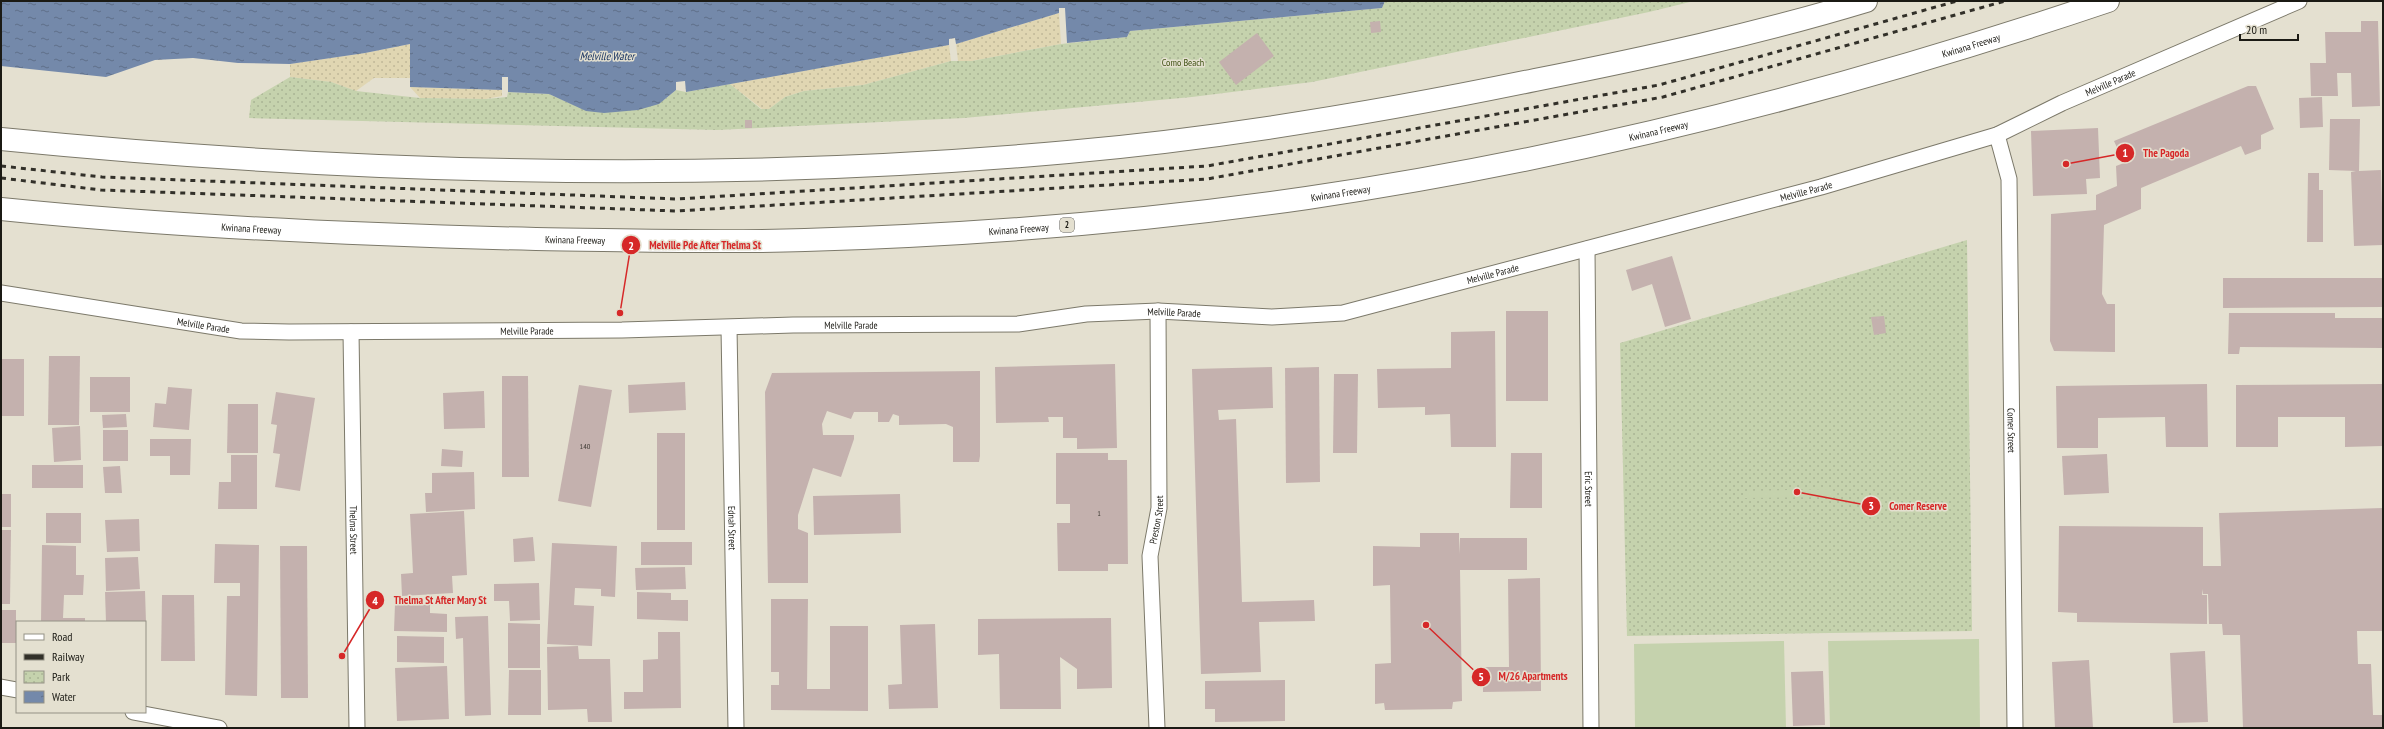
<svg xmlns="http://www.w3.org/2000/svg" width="2384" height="729" font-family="'PT Sans Narrow',sans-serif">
<defs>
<pattern id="sand-dots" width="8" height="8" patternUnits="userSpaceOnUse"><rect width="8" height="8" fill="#e0d6b2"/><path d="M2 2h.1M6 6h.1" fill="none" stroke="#c0b798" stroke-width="1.8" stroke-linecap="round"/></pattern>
<pattern id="park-dots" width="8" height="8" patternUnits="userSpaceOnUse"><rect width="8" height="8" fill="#c5d2ad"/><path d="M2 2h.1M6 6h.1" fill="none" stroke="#a9b494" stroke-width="1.8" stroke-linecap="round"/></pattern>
<pattern id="water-ripples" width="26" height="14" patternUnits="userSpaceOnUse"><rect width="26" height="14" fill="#7489aa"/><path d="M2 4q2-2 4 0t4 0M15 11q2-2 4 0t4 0" fill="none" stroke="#5e6f89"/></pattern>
</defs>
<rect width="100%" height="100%" fill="#e4e0d0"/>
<g fill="url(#sand-dots)">
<path d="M1059 13 1061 44 972 61H958L956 44Z"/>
<path d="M410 44V78H374L356 91 331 82 290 77V64L365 53Z"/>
<path d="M949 45 951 61 863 85 804 91 785 97 769 109H762L730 84Z"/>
<path d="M410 87 502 90V96L486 99 420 98Z"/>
</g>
<g fill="url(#park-dots)">
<path d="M1385 1H1694L1649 12 1312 82 1192 97 964 118 717 130 249 118 251 100 290 77 331 82 356 91 420 98 486 99 507 97 508 92 549 94 574 105 664 100 676 90 686 92 730 84 761 109H769L785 97 804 91 863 85 951 61H972L1061 44 1127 37 1130 31 1382 8Z"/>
<path d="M1967 240 1972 631 1627 636 1620 343Z"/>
</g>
<g fill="#c5d2ad">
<path d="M1832 489V497L1745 498V491Z"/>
<path d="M1979 639 1980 728H1830L1828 641Z"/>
<path d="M1784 641 1786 728H1635L1634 644Z"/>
</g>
<path fill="url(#water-ripples)" d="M1 1H1385L1382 8 1130 31 1127 37 1067 43 1065 8H1059V13L956 44 955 38 949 39V45L686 92 685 81 676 82V90L659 104 638 110 604 113 586 111 549 94 508 92V77H502V90L410 87V44L365 53 290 64 238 63 193 58 155 60 106 77 1 66Z"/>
<g fill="#c4b1ae">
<path d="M1380 21 1381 32 1371 33 1370 22Z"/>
<path d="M2361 21H2378L2380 106 2352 107 2351 73H2337L2338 96H2311L2310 63H2326L2325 32H2361Z"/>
<path d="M1257 33 1274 56 1236 85 1219 62Z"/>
<path d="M2248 86H2256L2274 129 2261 135V149L2245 155 2241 146 2141 188V209L2104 225 2102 294 2107 304H2115V352L2054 351 2050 341 2051 214 2096 210V195L2117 186 2116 166 2124 163 2114 141Z"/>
<path d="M2322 97 2323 127 2300 128 2299 98Z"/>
<path d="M2330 119H2360L2359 171 2381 170 2383 245 2354 246 2351 172 2356 171 2329 170Z"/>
<rect x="745" y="120" width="7" height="8"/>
<path d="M2098 128 2100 178 2086 179 2087 194 2033 196 2031 131Z"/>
<path d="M2308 173H2319V190H2323V242H2307Z"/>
<path d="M1672 256 1691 319 1665 327 1652 284 1632 291 1626 270Z"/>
<path d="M2223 278H2383V307L2223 308Z"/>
<rect x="1506" y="311" width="42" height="90"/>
<path d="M2229 313H2335V318H2383V348L2240 347 2239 354H2228Z"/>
<path d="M1884 316 1886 333 1874 335 1871 317Z"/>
<path d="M1495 331 1496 447H1451L1450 414 1425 415V407L1378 408 1377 369 1451 368V332Z"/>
<path d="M49 356H80L79 425H48Z"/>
<rect x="1" y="359" width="23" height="57"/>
<path d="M1115 364 1117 448 1077 449V438H1063V417H1048L1049 422 996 423 995 367Z"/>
<path d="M1272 367 1273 408 1218 410 1219 420 1236 419 1242 602 1314 600 1315 621 1259 622 1261 672 1201 674 1192 369Z"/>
<path d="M1319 367 1320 482 1286 483 1285 368Z"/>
<path d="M980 371V456L979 462H953V427L946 424 899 425V416L893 414 889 422H878V412H854L851 419 827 411 822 424 823 435H854V439L841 477 813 468 798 515V529L808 533V583H768L765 392 772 373Z"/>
<path d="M1334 374H1358L1357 453H1333Z"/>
<path d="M502 376H528L529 477H502Z"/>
<rect x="90" y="377" width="40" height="35"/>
<path d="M685 382 686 410 629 413 628 385Z"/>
<path d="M2207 384 2208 447H2166L2165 417 2098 418V448H2057L2056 386Z"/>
<path d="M2383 384V446L2345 447V417H2278V447H2236V385Z"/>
<path d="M579 385 612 390 591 507 558 501Z"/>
<path d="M168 387 192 389 189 430 153 427 155 403 166 404Z"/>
<path d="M484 391 485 428 444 429 443 393Z"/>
<path d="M276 392 315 398 300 491 275 487 280 454 273 453 277 425 271 424Z"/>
<path d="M228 404H258V453H227Z"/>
<path d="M126 414 127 427 103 428 102 415Z"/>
<path d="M80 426 81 460 54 462 52 428Z"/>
<rect x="103" y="430" width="25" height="31"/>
<rect x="657" y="433" width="28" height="97"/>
<path d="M150 439H191L190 475H170V456H150Z"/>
<path d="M442 449 463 451 462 467 441 466Z"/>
<path d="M1056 453H1108V460H1127L1128 564H1108V571H1058L1057 523H1070V504H1056Z"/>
<path d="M1511 453H1542V508H1510Z"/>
<path d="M2107 454 2109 493 2064 495 2062 456Z"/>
<path d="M231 455H257V509H218L219 482H231Z"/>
<rect x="32" y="465" width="51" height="23"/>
<path d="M120 466 122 493H105L103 467Z"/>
<path d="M474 472 475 509 426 512 425 493H432V473Z"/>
<rect x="1" y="494" width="10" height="33"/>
<path d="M900 494 901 533 814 535 813 496Z"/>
<path d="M2383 508V631H2357L2358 664H2371L2373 715H2383V728H2243L2240 635H2223L2222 624H2209L2208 594H2203V589L2202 595H2207V624L2077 622V613L2058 612 2059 526 2203 527V566H2221L2219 513Z"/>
<path d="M464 511 467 575 452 576 453 593 402 596 401 574 413 573 410 514Z"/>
<rect x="46" y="513" width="35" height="30"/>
<path d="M139 519 140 551 107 552 105 520Z"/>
<path d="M1 530H11L10 604H1Z"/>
<path d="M1420 533H1459V554L1460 538H1527V570H1460L1462 701 1453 702 1452 709 1385 710 1384 703 1375 704V664L1391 663 1390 585 1373 586V546L1420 547Z"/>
<path d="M533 537 535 561 514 562 513 539Z"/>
<rect x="641" y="542" width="51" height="23"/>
<path d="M552 543 617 546 615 597 601 596V589L575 588 574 605 594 606 592 646 547 644Z"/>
<path d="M215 544 259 545 257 696 225 695 227 596H240V583H214Z"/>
<path d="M42 545 76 546V575H84L83 595H64L63 618H85V622H41Z"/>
<path d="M280 546H307L308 698H281Z"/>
<path d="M138 557 140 589 106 591 105 558Z"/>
<path d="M685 567 686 589 636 590 635 568Z"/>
<path d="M1540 578 1541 691 1483 692V667H1509L1508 579Z"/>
<path d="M539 583 540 620 510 621 509 601H494V584Z"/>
<path d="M145 591 146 622H106L105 592Z"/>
<path d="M637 592 671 593V600H688V621L637 619Z"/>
<path d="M162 595H194L195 661H161Z"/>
<path d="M771 599H808L807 689H830V626H868V711L771 710V685H779V672H771Z"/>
<path d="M395 604 430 605V613L447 614V632L394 631Z"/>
<rect x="1" y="610" width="15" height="33"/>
<path d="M488 616 491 715 465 716 463 638 456 639 455 617Z"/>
<path d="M1111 618 1112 688 1077 689V669L1060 657 1061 709H1000L999 654 978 655V619Z"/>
<path d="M508 623 540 624V668H508Z"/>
<path d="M935 624 938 708 889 709 888 685 902 684 900 625Z"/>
<path d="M658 632H680L681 708 624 709V692H643V660L658 659Z"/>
<path d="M397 636 444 637V663L397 662Z"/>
<path d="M578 646 579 659H610L612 722H588L587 709 548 710 547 647Z"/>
<path d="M2205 651 2208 722 2173 723 2170 653Z"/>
<path d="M2089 660 2093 728H2055L2052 662Z"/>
<path d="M447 666 449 719 397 721 395 668Z"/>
<path d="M509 670H541V715H508Z"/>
<path d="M1823 671 1825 725 1793 726 1791 672Z"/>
<path d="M1285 680V721L1215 722V709H1205V681Z"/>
</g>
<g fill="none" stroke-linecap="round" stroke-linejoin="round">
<g stroke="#7c796a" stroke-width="17">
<g id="minor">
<path id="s1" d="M1997 135 2009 179 2015 728"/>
<path id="s2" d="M1587 249 1591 728"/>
<path id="s3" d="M1 293 241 331 289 332 622 330 793 325 1018 324 1086 314 1158 311 1272 317 1343 313 1821 187 1997 135 2062 103 2299 1"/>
<path id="s4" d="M729 328 736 728"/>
<path id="s5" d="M351 332 357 728"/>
<path d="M1 687 17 690"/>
<path d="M133 712 219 728"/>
<path id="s6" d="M1157 728 1150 556 1159 508 1158 311"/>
</g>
</g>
<g stroke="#7c796a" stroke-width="24">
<g id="motorway">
<path d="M1 139C355 174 713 184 1068 152 1225 138 1380 112 1535 80 1646 58 1757 34 1866 1"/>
<path id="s7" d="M1 209C179 227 357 235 536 239 626 240 715 243 805 240 972 235 1141 222 1307 198 1580 158 1847 89 2108 1"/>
</g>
</g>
<use href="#minor" stroke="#fff" stroke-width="15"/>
<use href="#motorway" stroke="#fff" stroke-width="22"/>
<g stroke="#323029" stroke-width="3" stroke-dasharray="5 5" stroke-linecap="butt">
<path d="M1 166 102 177 677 199 1207 166 1659 85 1957 1"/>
<path d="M1 178 101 190 677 211 1207 179 1663 97 2005 1"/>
</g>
</g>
<g text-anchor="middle" stroke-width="3" stroke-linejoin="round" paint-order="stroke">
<g font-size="8" fill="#45403a">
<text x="585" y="449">140</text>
<text x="1099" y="516">1</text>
</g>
<rect fill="#e4e0d0" stroke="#57554c" stroke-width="1" x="1060" y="218" width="14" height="14" rx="3"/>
<g font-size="9" font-weight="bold" fill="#1b1a14">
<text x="1067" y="228">2</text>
</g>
<g font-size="10" fill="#1b1a14" stroke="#e4e0d0">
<text dy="4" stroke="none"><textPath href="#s7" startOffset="1991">Kwinana Freeway</textPath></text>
<text dy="4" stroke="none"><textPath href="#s3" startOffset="2149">Melville Parade</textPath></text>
<text dy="4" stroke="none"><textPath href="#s7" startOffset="1667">Kwinana Freeway</textPath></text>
<text dy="4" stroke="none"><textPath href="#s3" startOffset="1825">Melville Parade</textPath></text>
<text dy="4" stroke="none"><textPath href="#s7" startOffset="1343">Kwinana Freeway</textPath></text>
<text dy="4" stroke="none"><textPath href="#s7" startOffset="1019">Kwinana Freeway</textPath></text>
<text dy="4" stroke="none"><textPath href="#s7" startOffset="251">Kwinana Freeway</textPath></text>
<text dy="4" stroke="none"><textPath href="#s7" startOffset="575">Kwinana Freeway</textPath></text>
<text dy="4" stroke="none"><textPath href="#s3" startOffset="1501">Melville Parade</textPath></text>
<text dy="4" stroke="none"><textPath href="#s3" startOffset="1177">Melville Parade</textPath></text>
<text dy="4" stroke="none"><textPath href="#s3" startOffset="205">Melville Parade</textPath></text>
<text dy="4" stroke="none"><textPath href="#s3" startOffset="853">Melville Parade</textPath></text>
<text dy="4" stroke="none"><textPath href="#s3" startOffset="529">Melville Parade</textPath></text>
<text dy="4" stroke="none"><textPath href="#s1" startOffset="297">Comer Street</textPath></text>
<text dy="4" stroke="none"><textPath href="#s2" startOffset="240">Eric Street</textPath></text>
<text dy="4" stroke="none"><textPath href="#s6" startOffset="209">Preston Street</textPath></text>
<text dy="4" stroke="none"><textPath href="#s4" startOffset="200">Ednah Street</textPath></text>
<text dy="4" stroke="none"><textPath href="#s5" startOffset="198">Thelma Street</textPath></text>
</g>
<g font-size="10" fill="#415215" stroke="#e4e0d0">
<text x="1183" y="66">Como Beach</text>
</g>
<g font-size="11" font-style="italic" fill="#193461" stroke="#e4e0d0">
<text x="607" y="60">Melville Water</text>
</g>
</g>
<path fill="none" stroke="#d62828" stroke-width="1.5" d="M2066 164L2125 153M620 313L631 245M1797 492L1871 506M342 656L375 600M1426 625L1481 677"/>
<g fill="#d62828" stroke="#e4e0d0" stroke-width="1.5">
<circle cx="2066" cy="164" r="4"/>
<circle cx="620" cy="313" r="4"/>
<circle cx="1797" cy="492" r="4"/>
<circle cx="342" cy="656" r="4"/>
<circle cx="1426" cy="625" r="4"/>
<circle cx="2125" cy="153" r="10"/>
<circle cx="631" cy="245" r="10"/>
<circle cx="1871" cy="506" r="10"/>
<circle cx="375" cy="600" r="10"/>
<circle cx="1481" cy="677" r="10"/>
</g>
<g font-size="12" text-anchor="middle" font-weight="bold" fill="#fff">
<text x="2125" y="157">1</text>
<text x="631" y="250">2</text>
<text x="1871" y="510">3</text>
<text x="375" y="605">4</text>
<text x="1481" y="681">5</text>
</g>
<g font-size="11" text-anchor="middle" font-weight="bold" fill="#d62828" stroke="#e4e0d0" stroke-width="3" stroke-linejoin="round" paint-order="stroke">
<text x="2166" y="157">The Pagoda</text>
<text x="705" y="249">Melville Pde After Thelma St</text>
<text x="1918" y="510">Comer Reserve</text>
<text x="440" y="604">Thelma St After Mary St</text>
<text x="1533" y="680">M/26 Apartments</text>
</g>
<rect width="2384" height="729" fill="none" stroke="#1b1a14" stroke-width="4"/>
<rect x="16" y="621" width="130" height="92" fill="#e4e0d0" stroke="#949185"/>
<rect x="24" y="634" width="20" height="6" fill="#ffffff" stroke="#949185"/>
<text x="52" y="641" font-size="12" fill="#1b1a14">Road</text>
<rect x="24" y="654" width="20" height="6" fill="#323029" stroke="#949185"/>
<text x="52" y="661" font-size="12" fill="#1b1a14">Railway</text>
<rect x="24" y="671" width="20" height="12" fill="url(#park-dots)" stroke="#949185"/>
<text x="52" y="681" font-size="12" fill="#1b1a14">Park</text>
<rect x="24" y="691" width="20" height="12" fill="url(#water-ripples)" stroke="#949185"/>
<text x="52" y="701" font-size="12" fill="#1b1a14">Water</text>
<path d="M2240 34v6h58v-6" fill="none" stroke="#1b1a14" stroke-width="2"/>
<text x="2246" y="34" font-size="12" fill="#1b1a14" stroke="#e4e0d0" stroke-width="3" paint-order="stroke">20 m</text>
</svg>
